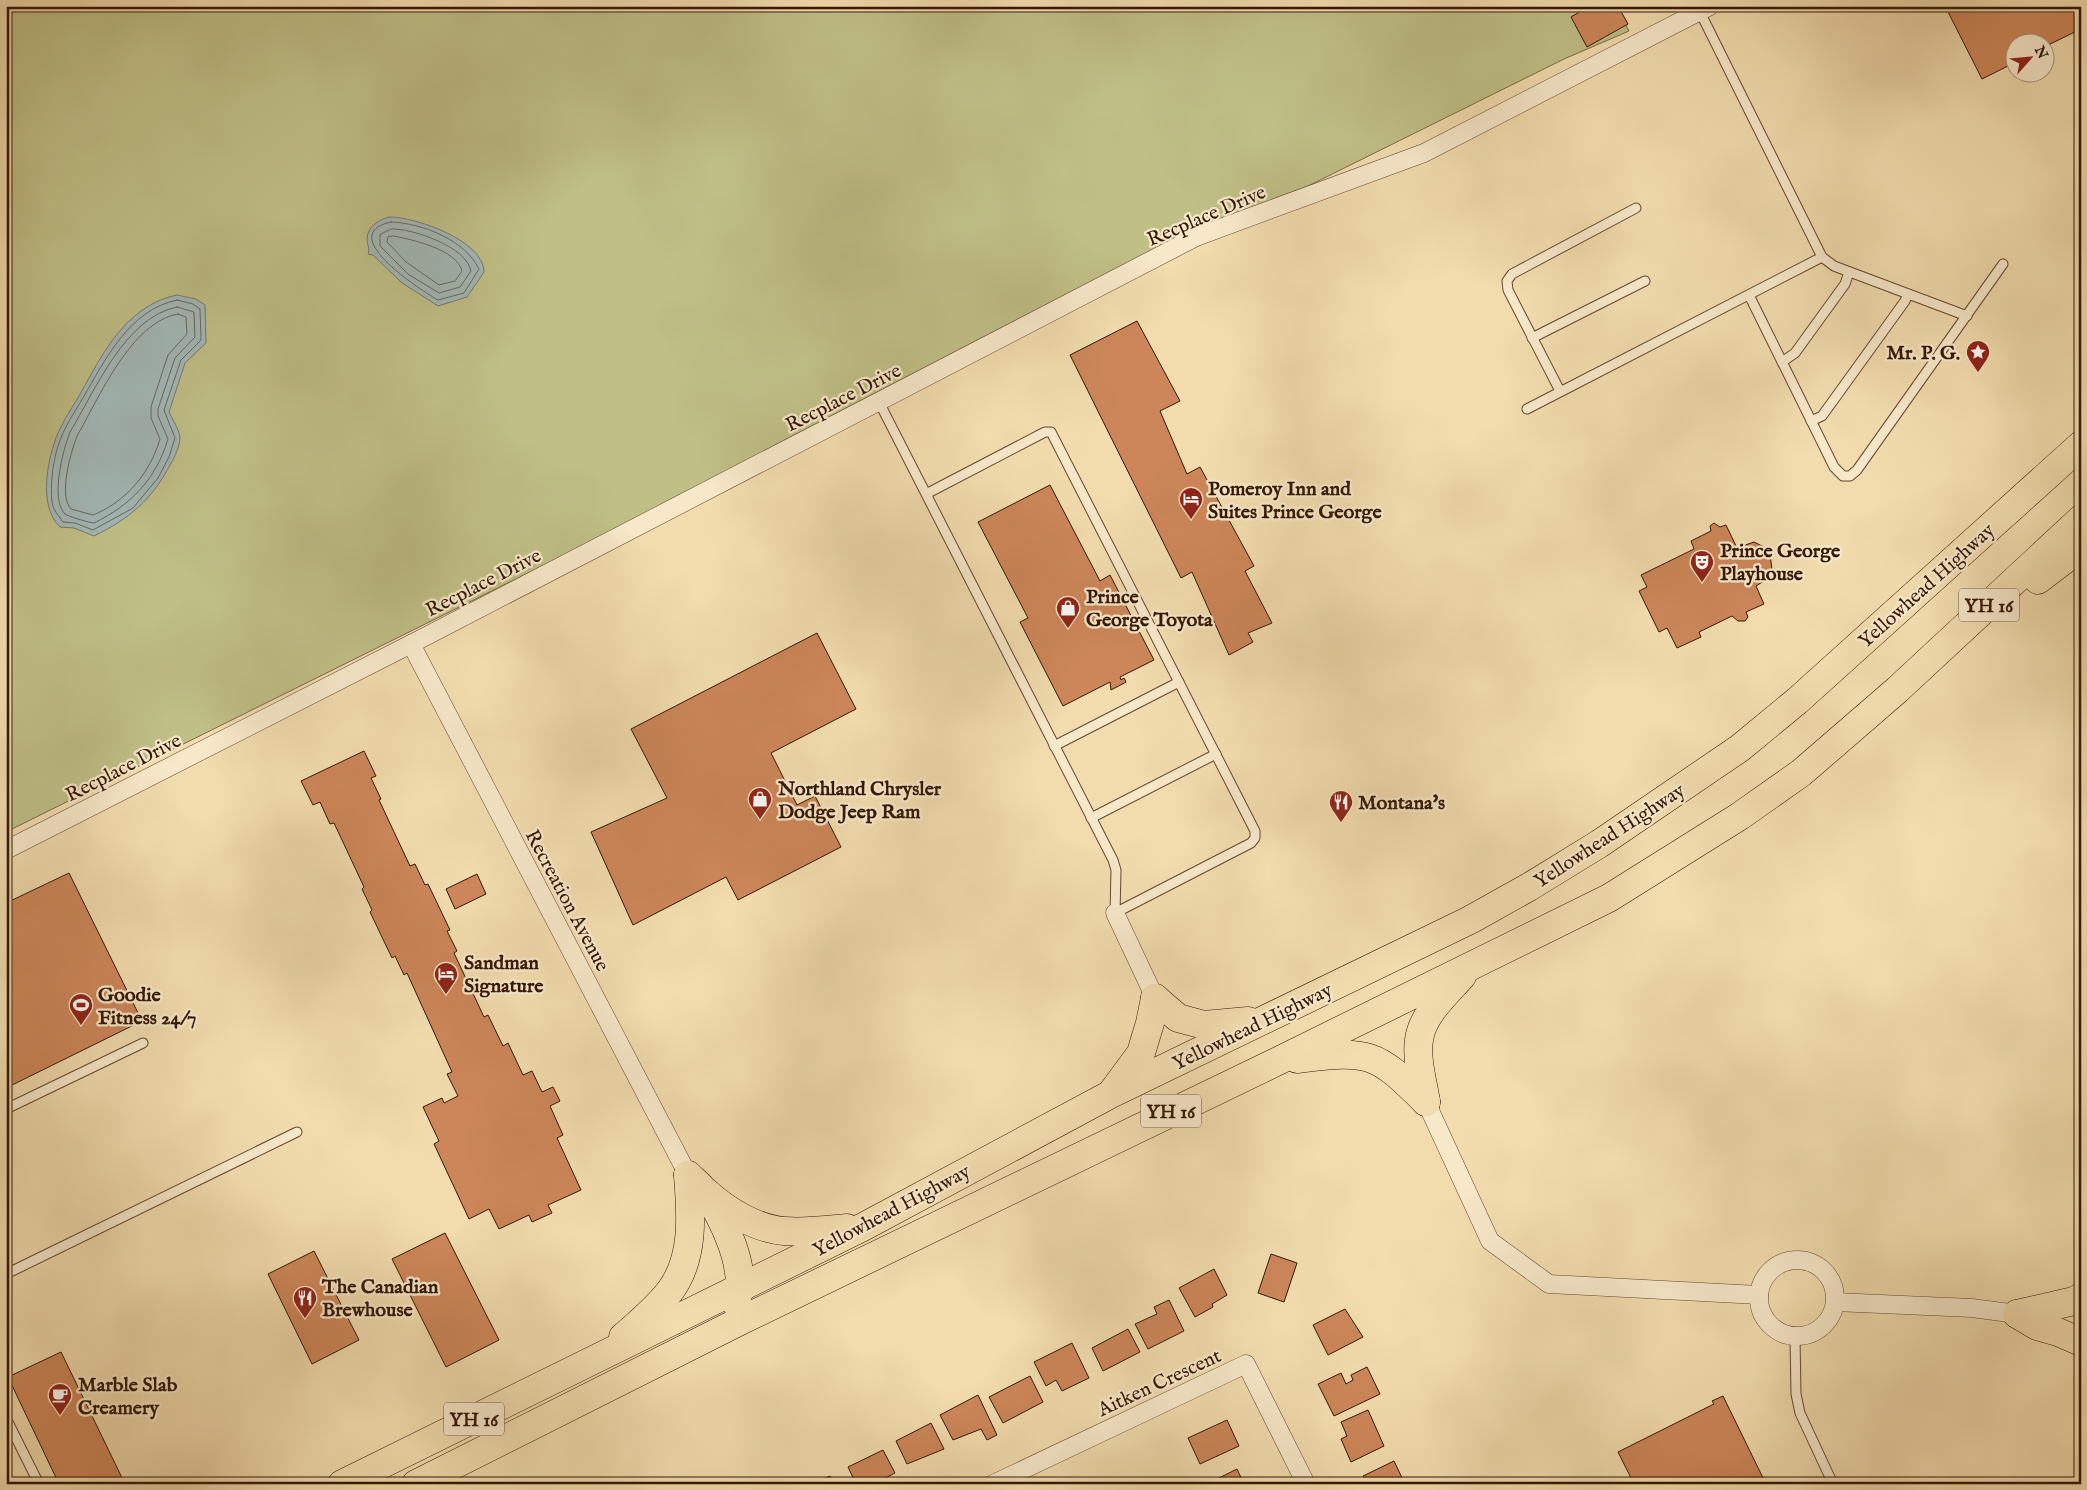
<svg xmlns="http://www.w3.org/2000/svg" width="2087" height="1490" font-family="'IM FELL English',serif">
<rect width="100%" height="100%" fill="#f2dcae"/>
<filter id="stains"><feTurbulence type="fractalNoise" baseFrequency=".004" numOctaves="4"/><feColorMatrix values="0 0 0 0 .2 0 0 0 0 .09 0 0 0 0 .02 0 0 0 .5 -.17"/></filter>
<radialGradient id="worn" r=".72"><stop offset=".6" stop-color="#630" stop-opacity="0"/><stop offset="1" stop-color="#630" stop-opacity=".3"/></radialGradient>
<path fill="#bfbf86" stroke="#796b46" d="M6 6H1615L1629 31 1564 59 6 832Z"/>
<g fill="#a2b8b7" stroke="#767870">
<path d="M390 217C416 217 484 241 484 272L467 297 438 306 402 283 373 255 368 254C370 249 367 244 367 238 368 226 380 219 390 217Z"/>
<path d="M177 295 196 299 205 305 206 343 185 363 169 412C172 419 179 429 180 437 180 445 175 457 171 463 153 499 129 519 94 536L74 528 60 527C40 508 46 468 54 444 59 427 70 411 79 396 95 368 110 336 136 315 148 305 162 298 177 295Z"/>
</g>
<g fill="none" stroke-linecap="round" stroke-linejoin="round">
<g stroke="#6a685e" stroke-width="1">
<path d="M391 222C422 223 465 240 479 269L464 293 438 300C422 291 333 234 391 222Z"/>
<path d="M391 229C412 228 467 247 471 271L460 287 439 293 408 274 380 246V235Z"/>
<path d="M394 236C413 240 456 249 462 271L455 281 439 285 406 262 387 242 388 237Z"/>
<path d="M177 300 193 304 200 309 201 340 181 360 164 410 175 438 169 457 158 478 133 508 93 530 75 523 63 522C58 515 53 510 52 502 50 485 53 462 58 446 63 429 74 413 83 398 105 360 129 310 177 300Z"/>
<path d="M177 307 194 312 195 337 175 358 158 409V416L168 439C156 479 131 505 94 523 90 523 67 516 65 514 50 499 63 450 70 432 95 391 125 317 177 307Z"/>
<path d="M178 314 186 317 187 334 168 355 151 407V418L160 439C150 473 126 502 93 515L71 509C58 495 71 452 77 436 99 398 131 322 178 314Z"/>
</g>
</g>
<g fill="#cc8659" stroke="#331705">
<path d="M1590 6H1618L1628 24 1587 47 1571 17Z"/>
<path d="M1945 6H2081V29L2044 47V42H2014V63L1982 79Z"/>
<path d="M1137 321 1180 401 1160 411 1187 474 1200 467 1254 566 1245 571 1272 623 1248 633 1253 642 1229 655 1192 572 1181 578 1070 355Z"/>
<path d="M1050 485 1100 581 1110 575 1154 660 1120 677 1121 680 1124 678 1126 682 1111 690 1110 682 1063 706 1020 622 1028 618 978 522Z"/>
<path d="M1714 523 1720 527 1726 525 1737 548 1754 542 1766 548 1770 554 1772 570 1767 579 1756 586 1764 604 1746 612 1748 617 1745 621H1738L1732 616 1699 632 1701 637 1677 648 1667 628 1659 632 1639 591 1647 587 1641 575 1694 549 1691 541 1711 531 1710 526Z"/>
<path d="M817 633 856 709 771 753 797 805 815 796 841 847 738 900 726 877 633 925 591 832 667 798 631 729Z"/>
<path d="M364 751 376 776 371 778 381 799 379 800 410 866 415 864 425 885 428 884 450 930 447 931 457 951 454 953 484 1017 488 1015 503 1046 508 1043 523 1075 532 1071 542 1092 553 1087 560 1101 550 1106 563 1135 557 1138 581 1190 548 1205 552 1213 532 1222 529 1215 499 1229 489 1209 469 1219 434 1144 439 1141 423 1107 442 1098 444 1103 458 1096 447 1074 452 1072 407 973 404 975 395 956 392 958 370 912 372 910 362 889 364 887 334 823 330 824 320 802 313 805 301 781Z"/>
<path d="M69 873 142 1021 6 1088V903Z"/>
<path d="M477 874 486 894 455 909 446 889Z"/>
<path d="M445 1233 499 1340 446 1367 392 1259Z"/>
<path d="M314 1251 359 1340 312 1364 268 1274Z"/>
<path d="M1271 1254 1297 1263 1284 1302 1258 1293Z"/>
<path d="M1214 1269 1227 1295 1212 1304 1213 1307 1195 1317 1179 1288Z"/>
<path d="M1169 1300 1184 1331 1148 1349 1135 1324 1157 1314 1154 1307Z"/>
<path d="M1345 1309 1363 1337 1328 1355 1313 1325Z"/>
<path d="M1128 1329 1140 1352 1103 1371 1092 1348Z"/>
<path d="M1072 1343 1089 1378 1062 1391 1056 1380 1046 1386 1034 1362Z"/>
<path d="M61 1352 125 1484H59L8 1377Z"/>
<path d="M1367 1367 1380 1394 1334 1416 1318 1384 1341 1373 1346 1384 1353 1380 1351 1375Z"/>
<path d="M1030 1376 1043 1402 1003 1423 989 1397Z"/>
<path d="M978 1395 997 1435 987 1440 981 1429 953 1440 940 1415Z"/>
<path d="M1723 1396 1766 1484H1634L1618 1452 1714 1404 1712 1401Z"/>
<path d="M1368 1410 1384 1446 1351 1462 1341 1439 1347 1436 1341 1422Z"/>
<path d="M1227 1420 1239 1446 1200 1464 1188 1438Z"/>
<path d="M931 1423 944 1449 907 1464 896 1441Z"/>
<path d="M883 1450 895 1473 874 1484H856L848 1467Z"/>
<path d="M1394 1461 1405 1484H1367L1363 1476Z"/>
<path d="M1237 1469 1244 1484H1212L1211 1482Z"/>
<path d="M830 1476 834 1484H814Z"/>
</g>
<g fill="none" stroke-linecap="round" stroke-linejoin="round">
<g stroke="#63482f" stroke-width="11">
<g id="lane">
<path d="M1700 12 1822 257 1834 266 1967 316"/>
<path d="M1749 295 1834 467 1843 476H1850L1857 470 2003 264"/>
<path d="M1532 338 1645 281"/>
<path d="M1782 362 1795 353 1845 284 1849 272"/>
<path d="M1560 391 1508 290 1507 281 1512 274 1636 208"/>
<path d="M879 402 1113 860 1116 870 1115 913 1251 843 1255 838V831L1051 432H1045L926 494"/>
<path d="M1527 409 1822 257"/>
<path d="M1811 421 1822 416 1905 301 1908 294"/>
<path d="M1054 746 1179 682"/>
<path d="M1091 818 1216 754"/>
<path d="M6 1109 143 1043"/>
<path d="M6 1274 297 1132"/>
<path d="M1795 1338 1796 1394 1800 1413 1833 1484"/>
<path d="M6 1418 39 1484"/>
</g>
</g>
<g stroke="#63482f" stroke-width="19">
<g id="street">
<path d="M411 644 688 1175"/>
<path d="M6 850 411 644 1196 237 1424 153 1710 6"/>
<path d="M1115 913 1155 998"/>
<path d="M1426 1102 1490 1241 1549 1284 1759 1295"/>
<circle cx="1797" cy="1298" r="38"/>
<path d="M1835 1302 1972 1308 2017 1314"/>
<path d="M993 1484 1246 1364 1306 1484"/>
</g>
</g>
<g stroke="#331705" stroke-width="29">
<g id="highway">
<path d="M2038 580 2081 547"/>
<path d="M1155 998 1178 1018 1204 1025 1248 1021"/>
<path d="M1297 1059C1369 1050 1375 1051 1426 1102"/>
<path d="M1113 1091 1141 1053 1150 1023 1155 998"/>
<path d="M1426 1102C1423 1082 1416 1060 1419 1040 1422 1015 1446 994 1462 976"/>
<path d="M688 1175C693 1180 700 1185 704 1191 722 1214 751 1275 735 1302"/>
<path d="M707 1193C727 1211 757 1229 784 1231 804 1233 826 1230 847 1228"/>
<path d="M2017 1314 2037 1326 2058 1332 2081 1342"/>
<path d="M2017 1314 2074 1301 2081 1297"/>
<path d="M623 1337C639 1323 657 1308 670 1291 695 1258 691 1213 688 1175"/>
<path d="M342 1484 863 1227 1111 1094 1470 920 1529 887 1599 844 1740 748 1797 701 2081 445"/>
<path d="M416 1484 742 1320 1278 1061 1609 898 1740 816 1801 773 1897 690 2081 519"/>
</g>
</g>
<use href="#lane" stroke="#f7e8ca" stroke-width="9"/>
<use href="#street" stroke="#f7e8ca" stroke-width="18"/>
<use href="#highway" stroke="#f2dcae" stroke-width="28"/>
</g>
<defs>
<g id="sight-pin" transform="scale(1.25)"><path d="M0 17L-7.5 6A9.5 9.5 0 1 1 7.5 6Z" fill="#8f2418" stroke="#f7e8ca"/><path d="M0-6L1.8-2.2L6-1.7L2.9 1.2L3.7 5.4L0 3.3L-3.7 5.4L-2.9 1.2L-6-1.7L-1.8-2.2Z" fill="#fff"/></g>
<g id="hotel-pin" transform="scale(1.25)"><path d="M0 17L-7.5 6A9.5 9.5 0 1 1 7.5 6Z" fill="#8f2418" stroke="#f7e8ca"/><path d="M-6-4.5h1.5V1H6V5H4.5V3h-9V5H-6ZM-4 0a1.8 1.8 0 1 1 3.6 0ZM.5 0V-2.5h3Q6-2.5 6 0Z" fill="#fff"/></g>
<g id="theatre-pin" transform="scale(1.25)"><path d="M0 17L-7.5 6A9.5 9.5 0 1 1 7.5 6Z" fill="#8f2418" stroke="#f7e8ca"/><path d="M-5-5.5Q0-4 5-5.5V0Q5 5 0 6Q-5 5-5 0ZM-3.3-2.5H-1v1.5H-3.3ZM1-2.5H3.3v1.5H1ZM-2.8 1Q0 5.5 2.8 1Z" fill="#fff"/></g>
<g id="shop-pin" transform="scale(1.25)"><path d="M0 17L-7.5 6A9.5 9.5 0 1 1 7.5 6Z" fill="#8f2418" stroke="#f7e8ca"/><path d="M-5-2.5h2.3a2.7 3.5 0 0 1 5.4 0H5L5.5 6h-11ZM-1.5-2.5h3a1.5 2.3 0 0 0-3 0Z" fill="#fff"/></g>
<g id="restaurant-pin" transform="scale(1.25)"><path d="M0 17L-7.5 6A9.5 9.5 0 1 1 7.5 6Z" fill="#8f2418" stroke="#f7e8ca"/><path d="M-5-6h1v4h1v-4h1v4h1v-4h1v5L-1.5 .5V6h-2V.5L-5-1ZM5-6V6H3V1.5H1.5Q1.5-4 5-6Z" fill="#fff"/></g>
<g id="stadium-pin" transform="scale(1.25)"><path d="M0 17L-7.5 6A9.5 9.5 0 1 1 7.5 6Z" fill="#8f2418" stroke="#f7e8ca"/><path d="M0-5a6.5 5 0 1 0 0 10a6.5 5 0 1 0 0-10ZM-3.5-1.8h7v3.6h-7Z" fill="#fff"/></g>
<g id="cafe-pin" transform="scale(1.25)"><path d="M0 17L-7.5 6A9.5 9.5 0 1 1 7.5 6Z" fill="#8f2418" stroke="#f7e8ca"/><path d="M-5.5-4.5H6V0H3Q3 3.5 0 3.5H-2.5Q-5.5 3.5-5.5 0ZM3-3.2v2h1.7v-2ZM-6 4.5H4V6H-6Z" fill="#fff"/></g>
</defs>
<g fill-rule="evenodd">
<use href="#sight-pin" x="1978" y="352"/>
<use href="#hotel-pin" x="1191" y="499"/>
<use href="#theatre-pin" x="1702" y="562"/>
<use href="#shop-pin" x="1068" y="608"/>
<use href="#shop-pin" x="760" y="799"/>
<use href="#restaurant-pin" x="1341" y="802"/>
<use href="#hotel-pin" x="446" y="974"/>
<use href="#stadium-pin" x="81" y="1005"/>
<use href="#restaurant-pin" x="305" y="1298"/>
<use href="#cafe-pin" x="60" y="1395"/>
</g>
<g text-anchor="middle" stroke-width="4.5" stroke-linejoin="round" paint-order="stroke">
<g fill="#f7e8ca" stroke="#6e5640" stroke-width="1">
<rect x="1959" y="588.5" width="60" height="33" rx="4"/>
<rect x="1141" y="1094.5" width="60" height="33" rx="4"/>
<rect x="444" y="1402.5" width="60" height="33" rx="4"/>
</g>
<g font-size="19" font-weight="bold" fill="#331705">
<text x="1989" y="612">YH 16</text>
<text x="1171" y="1118">YH 16</text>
<text x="474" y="1426">YH 16</text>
</g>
<g font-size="20" fill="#331705" stroke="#f7e8ca">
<text transform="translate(1206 215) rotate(-23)" y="7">Recplace Drive</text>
<text transform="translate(843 397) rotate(-27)" y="7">Recplace Drive</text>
<text transform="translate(483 582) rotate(-27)" y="7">Recplace Drive</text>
<text transform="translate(1926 585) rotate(-42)" y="7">Yellowhead Highway</text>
<text transform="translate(123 767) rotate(-27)" y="7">Recplace Drive</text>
<text transform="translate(1609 835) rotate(-33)" y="7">Yellowhead Highway</text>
<text transform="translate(568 900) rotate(62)" y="7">Recreation Avenue</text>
<text transform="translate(1252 1026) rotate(-26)" y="7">Yellowhead Highway</text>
<text transform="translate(891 1210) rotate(-28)" y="7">Yellowhead Highway</text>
<text transform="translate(1159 1382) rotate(-25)" y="7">Aitken Crescent</text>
</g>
<g font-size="20" font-weight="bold" fill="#331705" stroke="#f7e8ca" text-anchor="start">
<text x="1960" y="359" text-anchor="end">Mr. P. G.</text>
<text x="1208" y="495">Pomeroy Inn and<tspan x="1208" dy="23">Suites Prince George</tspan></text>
<text x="1720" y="557">Prince George<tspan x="1720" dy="23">Playhouse</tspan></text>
<text x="1086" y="603">Prince<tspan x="1086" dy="23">George Toyota</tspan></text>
<text x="778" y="795">Northland Chrysler<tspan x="778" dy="23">Dodge Jeep Ram</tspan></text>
<text x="1358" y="809">Montana's</text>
<text x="464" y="969">Sandman<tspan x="464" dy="23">Signature</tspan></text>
<text x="98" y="1001">Goodie<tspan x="98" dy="23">Fitness 24/7</tspan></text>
<text x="322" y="1293">The Canadian<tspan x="322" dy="23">Brewhouse</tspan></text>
<text x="78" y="1391">Marble Slab<tspan x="78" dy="23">Creamery</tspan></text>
</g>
</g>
<rect width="2087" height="1490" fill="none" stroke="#f2dcae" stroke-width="25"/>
<rect x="8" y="8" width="2072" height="1475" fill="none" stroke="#331705" stroke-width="2.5"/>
<rect x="12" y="12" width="2062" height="1465" fill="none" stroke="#331705"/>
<g transform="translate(2030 58) rotate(63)"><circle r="24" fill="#f7e8ca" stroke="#a9947b"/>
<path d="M0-4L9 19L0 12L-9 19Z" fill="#8f2418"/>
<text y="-8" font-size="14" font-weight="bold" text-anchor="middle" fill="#331705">N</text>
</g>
<rect width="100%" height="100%" filter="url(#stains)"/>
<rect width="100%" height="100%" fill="url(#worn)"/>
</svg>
